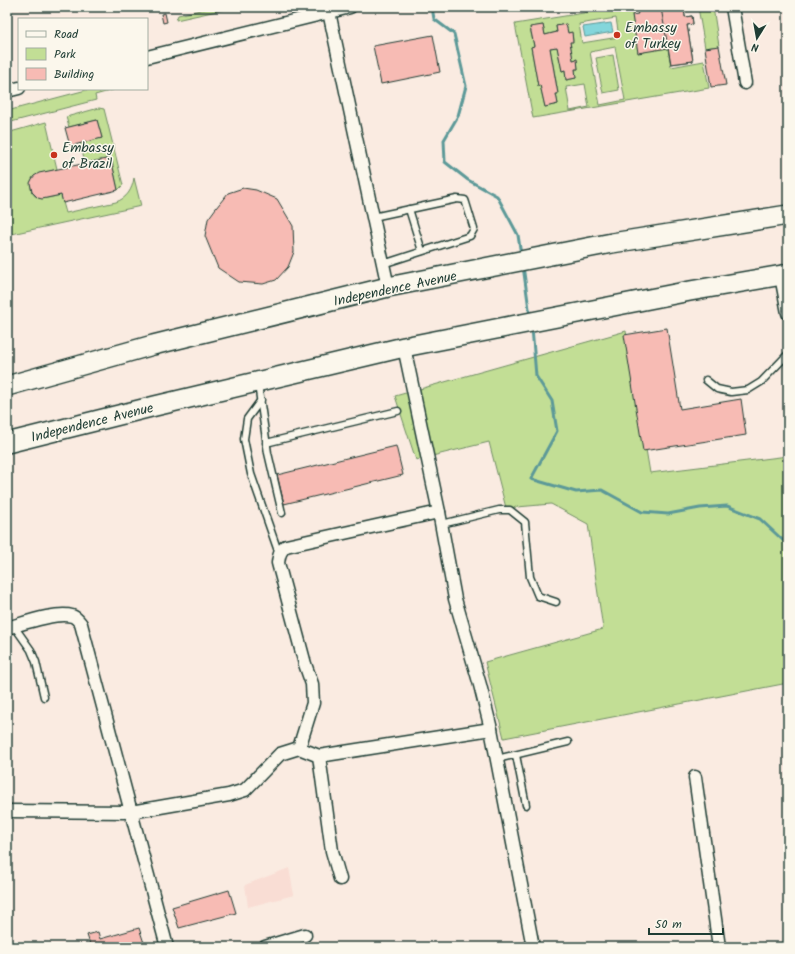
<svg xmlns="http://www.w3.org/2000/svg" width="795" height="954" font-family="Kalam,sans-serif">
<rect width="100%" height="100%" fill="#faebe1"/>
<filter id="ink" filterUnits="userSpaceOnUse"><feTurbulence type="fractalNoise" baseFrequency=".025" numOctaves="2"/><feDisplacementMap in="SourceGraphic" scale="8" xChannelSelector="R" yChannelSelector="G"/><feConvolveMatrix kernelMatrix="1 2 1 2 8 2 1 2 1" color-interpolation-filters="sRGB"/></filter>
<g filter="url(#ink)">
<path fill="#f9ddd4" d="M289 868 294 895 248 907 245 885Z"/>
<g fill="#c2de95" stroke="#708e64" fill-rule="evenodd">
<path d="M214 7H235L176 20 178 15Z"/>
<path d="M621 7H631L638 52 668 48 671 67 704 61 709 88 533 118 515 24ZM616 18 619 37 582 43 579 24ZM566 24 568 33H572L573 41 570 42 573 60H577L578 69H575L576 78 566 80 565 70 562 71 557 47 550 48 558 93 556 94 558 104 545 107 540 85H538L531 47 534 46 530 28 543 25 545 35 557 32 556 26ZM615 47 625 100 600 105 590 52ZM585 84 589 107 570 111 566 87Z"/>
<path d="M698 7H713L719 46 705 48Z"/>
<path d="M613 55 619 90 603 93 596 58Z"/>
<path d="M90 89H113V90L95 95 96 100 7 123V111Z"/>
<path d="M99 108 104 109 123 185 118 190 111 158 85 163 80 143 102 138 97 120 69 127 66 117Z"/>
<path d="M46 122 57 169 34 176C31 180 30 183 31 188 33 204 51 197 61 195L66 213 116 202C127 198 132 190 134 178L141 206 7 235V133Z"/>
<path d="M626 331 650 473 788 456V683L504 738 485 662 603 629 588 524 551 504 506 508 489 442 416 460 395 396Z"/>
</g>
<path fill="#84d6db" stroke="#5c9998" d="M611 23 613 32 585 37 583 27Z"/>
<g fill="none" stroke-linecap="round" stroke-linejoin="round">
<g stroke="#5c9998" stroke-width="3">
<path d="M432 7 434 19 454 34 466 86 458 116 444 140 445 162 468 180 497 196 518 235 521 255"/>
<path d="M523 266 530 316"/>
<path d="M532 328 536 376 552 401 557 431 531 479 576 492 602 490 642 512 668 514 700 508 727 506 760 519 788 545"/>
</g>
</g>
<g fill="#f7bbb4" stroke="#1f3d34">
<path d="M665 7H684L685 17 692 16 693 24 687 25 693 61 671 64 668 48 638 53 632 15 638 14 637 12Z"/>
<path d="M665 7H684L685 17 692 16 693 24 687 25 693 61 671 64 661 8Z"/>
<path d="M165 13 167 22 163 23 161 14Z"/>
<path d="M566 24 568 33 572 32 573 42H570L573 60 577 59 578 69H575L576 78 566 80 565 70 562 71 557 47 550 48 558 94H556L558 104 545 107 540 85 538 86 531 47 534 46 530 27 543 25 545 35 557 32 556 26Z"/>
<path d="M433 35 440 72 381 84 373 46Z"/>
<path d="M719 46 726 85 711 87 705 48Z"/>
<path d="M97 120 102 138 70 146 65 128Z"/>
<path d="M111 158 118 190 63 203 61 195 42 199 38 198 32 192 30 183 32 179 34 176 39 173Z"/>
<path d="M243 188 256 190 277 199 293 226 294 252 288 267 276 280 263 284 239 282 218 268 205 236 208 219 216 208 228 193Z"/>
<path d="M667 328 680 409 741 399 746 435 643 451 624 335Z"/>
<path d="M396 446 403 475 284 504 277 475Z"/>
<path d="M229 890 236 913 179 928 172 907Z"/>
<path d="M139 928 144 943 130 947H91L87 935 98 932 100 939Z"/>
</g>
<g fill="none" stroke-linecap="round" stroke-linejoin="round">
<g stroke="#1f3d34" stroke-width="9">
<g id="service">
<path d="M409 209 422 251"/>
<path d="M373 217 457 199 465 200 466 203 474 229 470 236 383 264"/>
<path d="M706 380 717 389 731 392 748 390 761 382 788 354"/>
<path d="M258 384 268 453 282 513"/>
<path d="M261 400 247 419 244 439 251 474 279 554"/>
<path d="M266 443 398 411"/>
<path d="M442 524 499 510H510L525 522 530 577 538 596 556 602"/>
<path d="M14 626 31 650 36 662 44 697"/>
<path d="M516 755 526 805"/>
<path d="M497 759 568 742"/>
</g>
</g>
<g stroke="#1f3d34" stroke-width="15">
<g id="minor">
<path d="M732 7 745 83"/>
<path d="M329 12 388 287"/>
<path d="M147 57 350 7"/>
<path d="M7 91 19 88"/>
<path d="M781 276 788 313"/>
<path d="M439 512 455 599 480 685 491 729 533 947"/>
<path d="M7 628C22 624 57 611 72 616 76 617 78 620 81 624L167 947"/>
<path d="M299 748 313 703 312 684 305 664 278 563C279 555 280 551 286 546L439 512 404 347"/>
<path d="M319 756 332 851 340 879"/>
<path d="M695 777 719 947"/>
<path d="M7 811 131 812 229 795 245 790 280 754 299 748 319 756 491 729"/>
<path d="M265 947 305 935"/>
</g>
</g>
<g stroke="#1f3d34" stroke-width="22">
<g id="primary">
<path d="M7 386 153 345 388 287 612 243 788 215"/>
<path d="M7 443 155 406 404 347 690 291 788 274"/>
</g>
</g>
<use href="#service" stroke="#fbf7ec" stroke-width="6"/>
<use href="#minor" stroke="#fbf7ec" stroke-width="12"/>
<use href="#primary" stroke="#fbf7ec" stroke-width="19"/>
</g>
</g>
<g fill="#c8321e" stroke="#fbf7ec" stroke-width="1.5">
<circle cx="617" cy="35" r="4"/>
<circle cx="54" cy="155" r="4"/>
</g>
<g text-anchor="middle" stroke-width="3" stroke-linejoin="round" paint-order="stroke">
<g font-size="14" fill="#1f3d34" stroke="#fbf7ec" text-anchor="start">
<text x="625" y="32">Embassy<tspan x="625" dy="16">of Turkey</tspan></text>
<text x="62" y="152">Embassy<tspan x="62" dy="16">of Brazil</tspan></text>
</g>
<g font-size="14" fill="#1f3d34" stroke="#fbf7ec">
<text transform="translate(395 288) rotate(-12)" y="5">Independence Avenue</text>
<text transform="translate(92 422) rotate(-14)" y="5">Independence Avenue</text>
</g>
</g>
<rect width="795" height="954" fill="none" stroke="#fbf7ec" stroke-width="24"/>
<rect x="12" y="12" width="771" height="930" fill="none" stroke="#1f3d34" stroke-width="1.5" filter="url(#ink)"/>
<rect x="18" y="18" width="130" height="72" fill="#fbf7ec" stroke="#a3ada2"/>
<rect x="26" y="31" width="20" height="6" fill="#fbf7ec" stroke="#a3ada2"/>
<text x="54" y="38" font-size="12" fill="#1f3d34">Road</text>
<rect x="26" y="48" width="20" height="12" fill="#c2de95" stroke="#a3ada2"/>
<text x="54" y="58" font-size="12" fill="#1f3d34">Park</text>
<rect x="26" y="68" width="20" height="12" fill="#f7bbb4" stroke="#a3ada2"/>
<text x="54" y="78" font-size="12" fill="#1f3d34">Building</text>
<g transform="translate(757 38) rotate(191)" stroke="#fbf7ec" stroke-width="3" paint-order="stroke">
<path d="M0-3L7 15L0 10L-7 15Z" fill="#1f3d34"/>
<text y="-6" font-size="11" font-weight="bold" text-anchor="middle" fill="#1f3d34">N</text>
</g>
<path d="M649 928v6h74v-6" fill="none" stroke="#1f3d34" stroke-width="2"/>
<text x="655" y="928" font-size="12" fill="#1f3d34" stroke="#fbf7ec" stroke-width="3" paint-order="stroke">50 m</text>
</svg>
